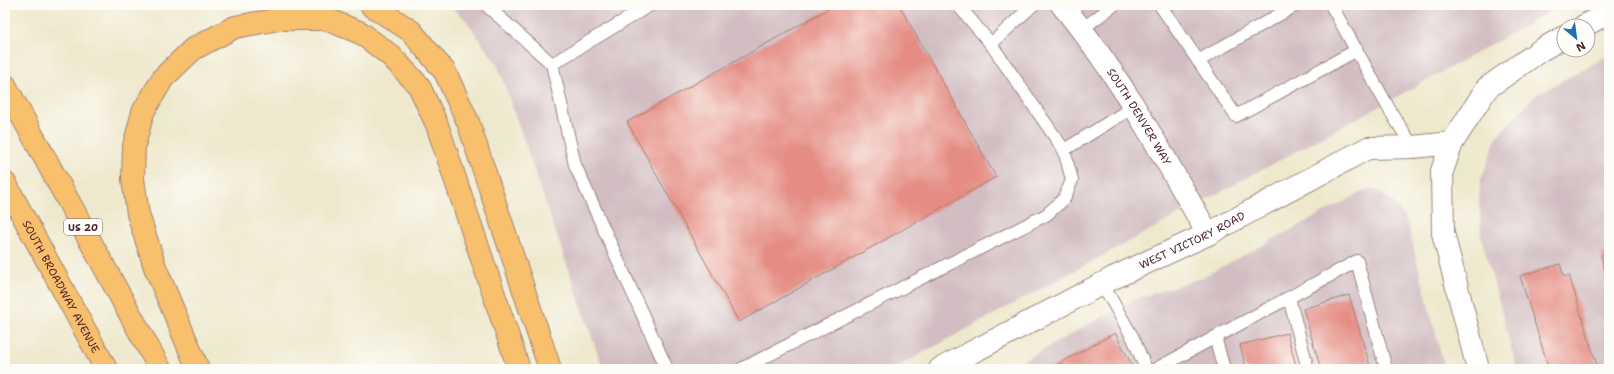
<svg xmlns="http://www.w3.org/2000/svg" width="1614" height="374" font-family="'Shantell Sans',sans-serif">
<rect width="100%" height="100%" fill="#fdfcf7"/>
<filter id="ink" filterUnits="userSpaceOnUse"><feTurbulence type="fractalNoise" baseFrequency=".025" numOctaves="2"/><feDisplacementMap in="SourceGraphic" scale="8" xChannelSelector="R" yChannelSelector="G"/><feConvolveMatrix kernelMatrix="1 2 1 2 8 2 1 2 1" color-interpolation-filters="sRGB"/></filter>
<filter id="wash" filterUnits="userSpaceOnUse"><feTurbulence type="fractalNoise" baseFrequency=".012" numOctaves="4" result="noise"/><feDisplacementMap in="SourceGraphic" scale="16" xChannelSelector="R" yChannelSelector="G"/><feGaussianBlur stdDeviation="0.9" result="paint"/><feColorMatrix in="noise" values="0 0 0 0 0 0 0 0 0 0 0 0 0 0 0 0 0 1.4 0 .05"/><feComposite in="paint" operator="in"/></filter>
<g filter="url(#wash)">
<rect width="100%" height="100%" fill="#eee8cc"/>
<g fill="#d2bec2">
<path d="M449 5H1562L1426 81 893 369H603L498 66 466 20Z"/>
<path d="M1609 55V369H1517L1481 236 1479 195 1481 180 1497 136 1536 95Z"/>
<path d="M1366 190H1377L1394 203 1406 219 1445 369H1008L1133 300 1201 278Z"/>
</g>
<g id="blocks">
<g fill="#e58d84">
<path d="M835 5H899L996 177 739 322 627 122Z"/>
<path d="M1609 251V285H1608L1601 255Z"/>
<path d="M1560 264 1564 277 1569 275 1598 369H1549L1520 276Z"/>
<path d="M1349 295 1371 369H1321L1303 309Z"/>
<path d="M1115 333 1132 365 1124 369H1049Z"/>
<path d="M1287 333 1297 369H1246L1240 345Z"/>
</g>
</g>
</g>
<g filter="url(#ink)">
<use href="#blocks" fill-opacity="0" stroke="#9c847c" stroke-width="1"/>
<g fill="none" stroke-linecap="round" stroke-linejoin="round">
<g stroke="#9c847c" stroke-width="14">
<g id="service">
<path d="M486 5 552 64 575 165 667 369"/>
<path d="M1160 5 1236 116 1357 50"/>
<path d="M1331 5 1392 114 1413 147"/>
<path d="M1082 29 1114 5"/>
<path d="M991 44 1033 5"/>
<path d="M1198 61 1296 5"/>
<path d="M552 64 650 5"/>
<path d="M1064 150 1135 106"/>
<path d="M1102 283 1133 338 1146 369"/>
<path d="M1289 298 1308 369"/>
<path d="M1215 337 1224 369"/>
<path d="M741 369 1046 215 1064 199 1072 180 1064 150 991 44 958 5"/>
<path d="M1156 369 1357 261 1386 369"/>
</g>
</g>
<g stroke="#9c847c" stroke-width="24">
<g id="minor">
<path id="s1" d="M1062 5C1120 75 1163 155 1208 234"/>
<path id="s2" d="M940 369 1113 278 1208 234 1368 148 1413 147 1452 143"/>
</g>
</g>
<g stroke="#9c847c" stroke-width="24">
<g id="tertiary">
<path d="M1584 26 1609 12"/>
<path d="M1478 369 1443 233 1442 171 1452 143 1487 88 1541 50 1564 37"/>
</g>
</g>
<g stroke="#9c847c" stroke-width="24">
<g id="primary">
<path d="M371 5 411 31 445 72 468 122 550 369"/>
<path d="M5 85 160 369"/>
<path id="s3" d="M5 183 106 369"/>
<path d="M198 369 155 267 138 214 133 179 134 146 143 112 163 78 193 49 235 27 279 19H326L361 33 391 56 419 86 437 125 519 369"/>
</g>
</g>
<use href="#service" stroke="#fff" stroke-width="12"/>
<use href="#minor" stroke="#fff" stroke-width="22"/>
<use href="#tertiary" stroke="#fff" stroke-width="22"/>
<use href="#primary" stroke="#f8bf6c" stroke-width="22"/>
</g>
</g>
<g text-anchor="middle" stroke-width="3.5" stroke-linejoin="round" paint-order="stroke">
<rect fill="#fdfcf7" stroke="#806168" stroke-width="1" x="64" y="219" width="38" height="16" rx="3"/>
<g font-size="10" font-weight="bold" fill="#4a1f2b">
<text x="83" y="231">US 20</text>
</g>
<g font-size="11" fill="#4a1f2b" stroke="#fdfcf7">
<text dy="4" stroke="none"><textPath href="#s1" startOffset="136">SOUTH DENVER WAY</textPath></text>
<text dy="4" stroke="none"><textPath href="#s2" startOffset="283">WEST VICTORY ROAD</textPath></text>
<text dy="4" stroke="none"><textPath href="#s3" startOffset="118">SOUTH BROADWAY AVENUE</textPath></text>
</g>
</g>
<rect width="1614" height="374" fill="none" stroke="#fdfcf7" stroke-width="20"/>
<g transform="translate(1576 38) rotate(151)"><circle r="19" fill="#fdfcf7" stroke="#b5a4a5"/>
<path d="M0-3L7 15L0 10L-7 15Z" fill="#1f6fb2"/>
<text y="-6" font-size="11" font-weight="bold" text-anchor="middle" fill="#4a1f2b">N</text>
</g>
</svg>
